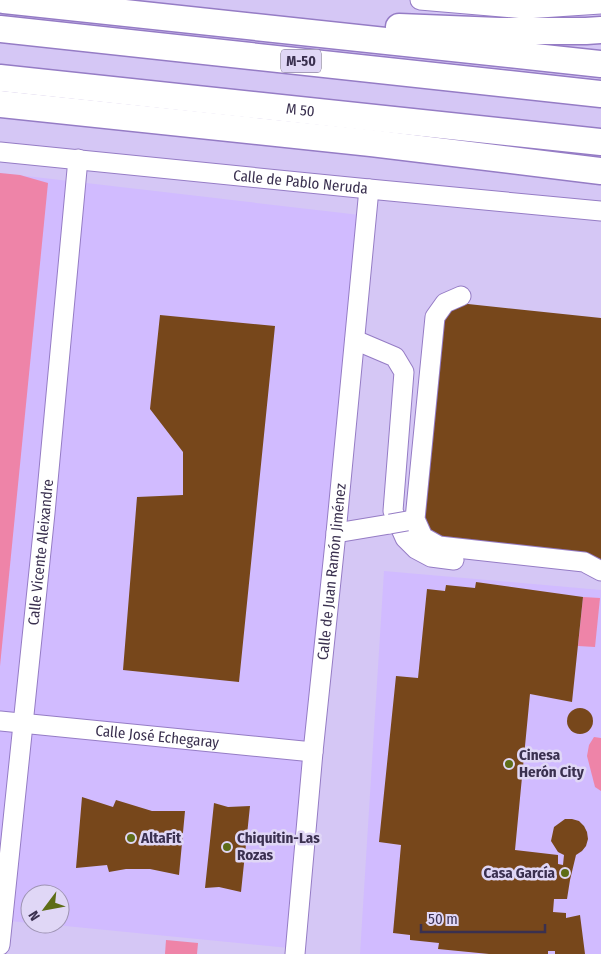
<svg xmlns="http://www.w3.org/2000/svg" width="601" height="954" font-family="'Fira Sans Condensed',sans-serif">
<rect width="100%" height="100%" fill="#d5c7f5"/>
<g fill="#d1bbff">
<path d="M0 173 360 215 289 948 45 924H60V894H30V923L0 920Z"/>
<path d="M384 571 601 590V954H360Z"/>
</g>
<g fill="#ee84a8">
<path d="M0 173 20 175 48 183 0 666Z"/>
<path d="M583 597 600 598 595 647 578 646Z"/>
<path d="M594 737 601 738V791L595 787 587 756 589 745Z"/>
<path d="M166 940 198 943 197 954H165Z"/>
</g>
<g fill="#77471b">
<path d="M468 304 601 318V559L458 545 431 533 421 509 438 337 445 314 455 307Z"/>
<path d="M160 315 275 326 239 682 123 670 137 497 183 495V452L150 409Z"/>
<path d="M476 582 583 597 572 702 530 694 515 850 558 855V864L563 865 564 855 558 852 551 841 554 827 565 819H572L579 821 584 826 587 832 588 839 586 846 582 851 576 855 570 880 567 899H554L553 912 566 913V918L580 915 585 954H555V951H548V954H489L438 949 439 943 410 940V935L393 933 401 845 379 842 396 676 418 678 427 589 445 591 446 585 475 588Z"/>
<circle cx="580" cy="721" r="13"/>
<path d="M82 797 113 807 116 800 152 811H185L179 875 150 869H126L109 872 107 865 76 868Z"/>
<path d="M214 803 228 807 250 806 241 892 219 887 205 888Z"/>
</g>
<g fill="none" stroke-linecap="round" stroke-linejoin="round">
<g stroke="#957cc5" stroke-width="21">
<g id="minor">
<path d="M420 0 525 9 601 4"/>
<path id="s1" d="M0 152 369 189 601 211"/>
<path d="M461 296 445 303 435 317 415 519 423 537 439 546 584 562 601 571"/>
<path d="M355 340 395 357 404 372 393 511 405 538 416 549 431 557 454 560"/>
<path d="M336 533 390 524"/>
<path id="s2" d="M0 721 313 752"/>
<path id="s3" d="M0 945 45 513 78 159"/>
<path id="s4" d="M295 954 313 752 336 533 369 189"/>
</g>
</g>
<g stroke="#957cc5" stroke-width="29">
<g id="highway">
<path d="M4 0 601 64"/>
<path d="M399 27 499 31H586L601 30"/>
<path d="M0 29 601 94"/>
<path id="s5" d="M0 78 601 142"/>
<path d="M0 104 371 143 601 171"/>
</g>
</g>
<use href="#minor" stroke="#fff" stroke-width="19"/>
<use href="#highway" stroke="#fff" stroke-width="26"/>
<g stroke="#957cc5" stroke-width="21" stroke-linecap="butt">
<path id="minor-bridge" d="M390 524 407 521"/>
</g>
<use href="#minor-bridge" stroke="#fff" stroke-width="19"/>
</g>
<g fill="#5e6d17" stroke="#e0d7f6" stroke-width="2">
<circle cx="509" cy="764" r="5"/>
<circle cx="131" cy="838" r="5"/>
<circle cx="227" cy="847" r="5"/>
<circle cx="565" cy="873" r="5"/>
</g>
<g text-anchor="middle" stroke-width="5" stroke-linejoin="round" paint-order="stroke">
<rect fill="#e0d7f6" stroke="#6c6281" stroke-width="1" x="281" y="49.5" width="40" height="23" rx="4"/>
<g font-size="14" font-weight="bold" fill="#3a304f">
<text x="301" y="66">M-50</text>
</g>
<g font-size="15" fill="#3a304f" stroke="#e0d7f6">
<text dy="5" stroke="none"><textPath href="#s5" startOffset="302">M 50</textPath></text>
<text dy="5" stroke="none"><textPath href="#s1" startOffset="302">Calle de Pablo Neruda</textPath></text>
<text dy="5" stroke="none"><textPath href="#s3" startOffset="395">Calle Vicente Aleixandre</textPath></text>
<text dy="5" stroke="none"><textPath href="#s4" startOffset="384">Calle de Juan Ramón Jiménez</textPath></text>
<text dy="5" stroke="none"><textPath href="#s2" startOffset="158">Calle José Echegaray</textPath></text>
</g>
<g font-size="15" font-weight="bold" fill="#3a304f" stroke="#e0d7f6" text-anchor="start">
<text x="519" y="760">Cinesa<tspan x="519" dy="17">Herón City</tspan></text>
<text x="141" y="843">AltaFit</text>
<text x="237" y="843">Chiquitin-Las<tspan x="237" dy="17">Rozas</tspan></text>
<text x="555" y="878" text-anchor="end">Casa García</text>
</g>
</g>
<g transform="translate(45 909) rotate(238)"><circle r="24" fill="#e0d7f6" stroke="#9e94b3"/>
<path d="M0-4L9 19L0 12L-9 19Z" fill="#5e6d17"/>
<text y="-8" font-size="14" font-weight="bold" text-anchor="middle" fill="#3a304f">N</text>
</g>
<path d="M421 924v8h124v-8" fill="none" stroke="#3a304f" stroke-width="2.5"/>
<text x="428" y="924" font-size="15" fill="#3a304f" stroke="#e0d7f6" stroke-width="4" paint-order="stroke">50 m</text>
</svg>
